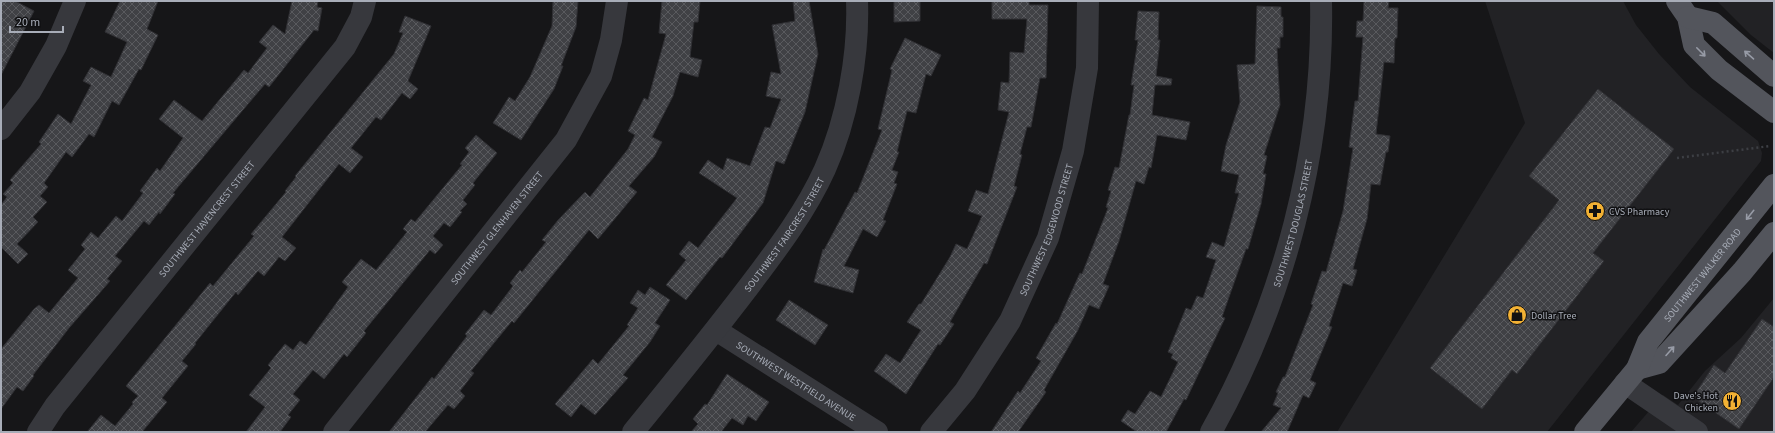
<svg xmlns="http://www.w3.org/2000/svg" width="1775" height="433" font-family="'Source Sans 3',sans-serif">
<defs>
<pattern id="building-cross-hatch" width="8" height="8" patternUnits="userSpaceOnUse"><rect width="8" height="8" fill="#404145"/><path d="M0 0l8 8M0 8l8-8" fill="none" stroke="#595a5e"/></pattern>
</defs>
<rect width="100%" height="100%" fill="#161618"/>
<g fill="#222225">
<path d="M1485 1H1623L1636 25 1659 54 1690 87 1758 141 1762 153 1761 161 1547 432H1337L1525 123Z"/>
<path d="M1717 1H1774V53L1751 35Z"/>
<path d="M1774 298V432H1631L1663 395 1678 405 1705 371 1741 338Z"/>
</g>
<g fill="url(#building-cross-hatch)" stroke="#303034">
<path d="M1 1H15L34 11 1 75Z"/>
<path d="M120 1H158L147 29 158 35 141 70 139 69 119 105 112 101 94 137 89 134 72 157 66 152 44 183 48 187 40 196 47 202 33 217 38 222 17 244 28 254 18 264 1 247V205L7 197 3 194 13 183 10 180 41 144 39 142 58 114 71 124 91 85 83 81 91 67 111 77 127 42 105 32Z"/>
<path d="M292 1H318L317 7 322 8 318 31 314 30 269 87 265 84 237 117 173 193 175 194 160 214 159 212 149 225 144 221 115 256 122 261 107 279 110 281 69 328 33 375 34 376 23 391 17 387 1 409V349L34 309 39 305 49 313 78 278 68 270 85 249 81 245 91 232 98 238 116 216 122 221 143 193 140 191 157 168 160 171 183 138 159 119 174 100 202 121 244 70 248 73 267 48 259 42 273 25 285 34Z"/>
<path d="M553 1H578L576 27 561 66H563L554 89 521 140 493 123 509 97 515 101 530 77 552 26Z"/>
<path d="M662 1H700L698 22H694L690 57 702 60 698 77 680 72 673 96 652 137 662 142 654 157 629 186 637 192 598 239 589 230 514 323 512 321 471 371 474 373 460 391 465 396 454 409 448 405 425 432H389L432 377 434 379 467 336 465 334 484 310 491 315 513 286 510 283 520 270 522 272 546 242 542 240 559 219 585 192 590 197 628 149 635 135 628 131 644 98 648 100 666 34 659 33Z"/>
<path d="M793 1H809L818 54 805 112 784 164 776 161 763 203 722 258 720 257 686 300 666 285 686 260 679 254 689 241 698 248 737 198 699 173 708 160 723 170 727 158 750 166 765 127 770 128 781 99 766 96 771 72 781 74 772 25 795 21Z"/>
<path d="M894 1H920V21L894 22Z"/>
<path d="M992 1H1029V5H1048L1046 78H1040L1031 127H1027L1020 154 1022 155 1014 186 1017 187 987 264 984 263 950 322 954 324 940 345 938 344 906 394 874 371 886 354 900 363 921 330 907 322 919 304H921L950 257 956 244 967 249 982 216 968 211 976 190 988 194 1009 112 998 110 1001 82 1009 83 1010 52 1024 53 1027 19H992Z"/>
<path d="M1364 1H1389L1388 8H1398L1397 38H1395L1394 63 1384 62 1376 134 1390 136 1388 152H1386L1380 185 1371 184 1367 219 1353 269 1357 270 1352 286 1343 283 1329 326 1332 327 1310 380 1316 383 1309 398 1303 395 1287 432H1261L1281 408 1273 405 1278 393 1276 392 1283 377H1285L1313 305 1311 304 1322 271 1326 272 1343 211 1353 148 1349 147 1355 101H1358L1363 37H1356L1357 21H1363Z"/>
<path d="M1257 6 1281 7V17H1283V37H1280V48H1277L1280 105 1264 155 1267 156 1263 174H1266L1261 204 1248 249H1246L1222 317 1225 318 1186 400 1184 399 1166 432H1137L1121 421 1128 410 1135 414 1150 391 1161 397 1178 362 1171 358 1173 354 1168 352 1186 308 1191 310 1197 296 1203 298 1216 260 1206 257 1212 242 1224 247 1239 193H1235L1239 175 1221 171 1226 145 1240 102 1237 65 1255 64Z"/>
<path d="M1138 11 1159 12 1158 40H1160L1156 76 1172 79 1171 85H1155L1152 115 1190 122 1186 140 1157 135 1151 168 1149 167 1144 184 1136 181 1119 241 1103 284 1109 286 1099 309 1089 305 1078 330 1044 390 1046 392 1018 432H991L1018 391 1020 393 1041 361 1036 358 1056 323 1057 324 1080 273 1082 274 1108 208 1106 207 1111 191 1108 190 1115 167 1119 168 1129 115H1130L1134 85H1131L1138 40H1135Z"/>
<path d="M405 16 431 26 408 81 418 89 410 99 402 93 381 120 376 117 351 148 363 157 350 173 339 164 282 237 296 248 285 261 279 257 264 276 258 271 238 295 236 292 195 343 196 344 182 361 188 366 162 398 167 402 142 432H87L101 415 115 426 133 404 132 402 138 396 126 386 210 283 213 286 254 236 251 234 286 192 285 191 296 177 295 176 394 54 403 33 399 32Z"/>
<path d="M905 38 941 55 931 76 926 74 916 113 907 111 897 152H899L892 170 898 172 894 183 897 184 883 220 886 221 877 237 863 229 844 266 859 270 853 293 814 282 823 249 824 250 855 192 857 193 882 130 878 129 892 70 890 69Z"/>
<path d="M1598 89 1674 149 1593 253 1604 261 1517 374 1512 370 1482 409 1430 368 1559 200 1529 176Z"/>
<path d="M476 135 497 153 473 183 475 185 463 200 467 204 460 211 462 212 450 227 444 223 433 236 443 245 435 254 430 250 364 331 366 333 347 357 344 354 324 379 313 370 293 394 300 400 288 415 291 417 280 432H246L265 407 249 395 271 368 268 365 285 344 293 350 300 341 306 345 348 287 342 282 361 259 376 270 407 232 403 229 411 219 415 222 462 165 460 164 469 152 465 148Z"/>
<path d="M650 287 670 300 655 323 660 326 650 342 623 375 628 378 595 415 581 404 571 417 555 404 593 359 598 364 629 326 627 325 638 308 630 303 638 290 645 295Z"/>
<path d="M789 300 828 325 815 345 776 320Z"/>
<path d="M1762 319 1774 327V377L1739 429 1693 397 1714 365 1725 373Z"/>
<path d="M727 374 769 402 756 421 748 416 743 425 732 418 721 432H691L698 424 693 419 705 404 707 405Z"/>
</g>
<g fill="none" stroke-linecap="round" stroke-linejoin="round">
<path stroke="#3d3f44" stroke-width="2.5" stroke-dasharray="2 3" stroke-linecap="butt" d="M1677 158 1770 146"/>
<g stroke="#37383d" stroke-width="22">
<path d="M1 129 30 92 56 46 75 1"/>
<path id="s1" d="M716 330 877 432"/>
<path d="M1625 383 1697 432"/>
<path id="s2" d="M38 432 55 406 345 47 361 17 365 1"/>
<path id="s3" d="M334 432 566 140 601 76 611 40 617 1"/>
<path id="s4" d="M633 432C673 383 712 335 750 285 778 248 806 211 825 169 847 120 859 55 857 1"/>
<path id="s5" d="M931 432 965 391 1010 321 1048 238 1073 151 1087 68 1088 1"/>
<path id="s6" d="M1211 432C1284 302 1324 150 1321 1"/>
</g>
<g stroke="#53555c" stroke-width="22">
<path d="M1677 1 1688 17 1694 45 1719 70 1774 112"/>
<path d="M1688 17 1713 23 1774 76"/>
<path d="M1637 369 1659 363 1742 272 1774 233"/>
<path id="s7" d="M1585 432 1637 369 1648 342 1774 185"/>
</g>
</g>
<defs><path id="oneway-shaft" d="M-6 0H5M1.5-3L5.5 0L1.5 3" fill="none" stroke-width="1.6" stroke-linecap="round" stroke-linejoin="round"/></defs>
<g stroke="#979ba6">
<use href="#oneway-shaft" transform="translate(1701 52) rotate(45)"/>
<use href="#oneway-shaft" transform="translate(1749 55) rotate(-139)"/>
<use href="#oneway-shaft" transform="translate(1750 215) rotate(129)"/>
<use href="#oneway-shaft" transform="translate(1670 351) rotate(-48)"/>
</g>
<defs>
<g id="pharmacy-disc" transform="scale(1)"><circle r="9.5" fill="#f2b134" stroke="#111113"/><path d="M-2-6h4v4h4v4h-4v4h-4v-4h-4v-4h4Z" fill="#111"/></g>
<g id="shop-disc" transform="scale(1)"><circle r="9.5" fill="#f2b134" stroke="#111113"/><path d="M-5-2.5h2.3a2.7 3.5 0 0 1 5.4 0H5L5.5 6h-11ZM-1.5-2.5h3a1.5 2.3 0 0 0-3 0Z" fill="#111"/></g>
<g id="restaurant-disc" transform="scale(1)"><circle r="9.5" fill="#f2b134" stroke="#111113"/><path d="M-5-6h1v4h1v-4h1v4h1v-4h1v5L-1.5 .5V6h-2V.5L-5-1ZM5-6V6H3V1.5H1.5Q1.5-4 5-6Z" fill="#111"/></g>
</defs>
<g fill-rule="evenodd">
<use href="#pharmacy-disc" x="1595" y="211"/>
<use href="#shop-disc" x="1517" y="315"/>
<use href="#restaurant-disc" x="1732" y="401"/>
</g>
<g text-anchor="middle" stroke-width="3" stroke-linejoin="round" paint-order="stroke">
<g font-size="10" fill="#a8adb8" stroke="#111113" text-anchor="start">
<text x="1609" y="215">CVS Pharmacy</text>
<text x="1531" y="319">Dollar Tree</text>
<text x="1718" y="399" text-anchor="end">Dave's Hot<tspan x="1718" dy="12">Chicken</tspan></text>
</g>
<g font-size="10" fill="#a8adb8" stroke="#111113">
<text dy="4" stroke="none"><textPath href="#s2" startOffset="272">SOUTHWEST HAVENCREST STREET</textPath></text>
<text dy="4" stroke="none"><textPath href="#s6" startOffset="225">SOUTHWEST DOUGLAS STREET</textPath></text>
<text dy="4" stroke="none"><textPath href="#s3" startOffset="261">SOUTHWEST GLENHAVEN STREET</textPath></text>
<text dy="4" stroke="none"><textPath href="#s5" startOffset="235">SOUTHWEST EDGEWOOD STREET</textPath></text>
<text dy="4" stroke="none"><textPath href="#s4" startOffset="249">SOUTHWEST FAIRCREST STREET</textPath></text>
<text dy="4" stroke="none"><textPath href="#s7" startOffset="197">SOUTHWEST WALKER ROAD</textPath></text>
<text dy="4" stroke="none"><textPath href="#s1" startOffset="95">SOUTHWEST WESTFIELD AVENUE</textPath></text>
</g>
</g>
<rect width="1775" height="433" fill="none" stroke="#a8adb8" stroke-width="4"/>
<path d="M10 26v6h53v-6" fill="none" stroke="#a8adb8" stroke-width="2"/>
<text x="16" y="26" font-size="12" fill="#a8adb8" stroke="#111113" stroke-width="3" paint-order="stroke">20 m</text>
</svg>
